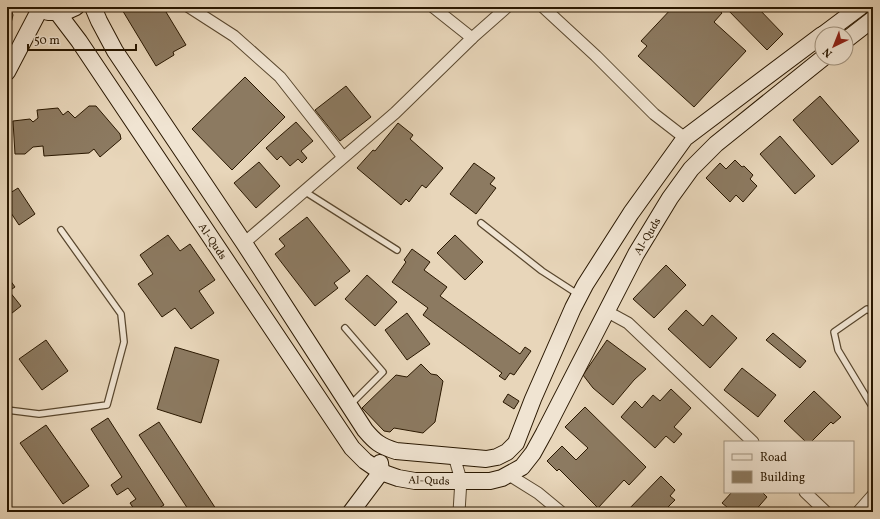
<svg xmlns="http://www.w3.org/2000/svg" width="880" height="519" font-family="Vollkorn,serif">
<rect width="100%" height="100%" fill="#e8d6ba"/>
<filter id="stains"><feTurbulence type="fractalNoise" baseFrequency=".005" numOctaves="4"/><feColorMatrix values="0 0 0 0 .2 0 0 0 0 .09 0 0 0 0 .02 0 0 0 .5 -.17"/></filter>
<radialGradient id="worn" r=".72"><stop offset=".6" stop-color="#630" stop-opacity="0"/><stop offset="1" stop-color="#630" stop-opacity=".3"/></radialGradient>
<g fill="#8c7a61" stroke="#291700">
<path d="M7 7H10L13 15 7 40Z"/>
<path d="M122 7H151L154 11 161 7H163L186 45 173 52 174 55 156 66 121 8Z"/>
<path d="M673 7H715L722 13 714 22 746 51 694 107 638 56 647 46 641 41Z"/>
<path d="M725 7H757L783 34 767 50Z"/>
<path d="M245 77 285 117 232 170 192 129Z"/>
<path d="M346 86 371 117 340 141 315 110Z"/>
<path d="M820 96 859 141 832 165 793 120Z"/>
<path d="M89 106H96L120 134 121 139 100 157 94 149 89 153 44 156 43 146 33 147 25 154H15L13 121 30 119 33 122 38 118 37 110 58 108 63 115 68 111 75 118Z"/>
<path d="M296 122 313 141 301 151 307 158 302 163 298 159 290 166 281 156 277 160 266 148Z"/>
<path d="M398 123 413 135 410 139 443 168 426 188 422 185 409 202 406 199 401 205 357 168 373 150 375 151Z"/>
<path d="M780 136 815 176 795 194 760 154Z"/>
<path d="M735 160 742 167 744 166 753 175 750 179 757 186 743 202 736 195 730 202 706 178 720 163 726 169Z"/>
<path d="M259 162 280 186 256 208 234 183Z"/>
<path d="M474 163 495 178 490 184 496 188 476 214 450 194Z"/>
<path d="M18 188 35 214 19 225 7 207V195Z"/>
<path d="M307 217 350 271 334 283 338 288 315 306 275 254 285 246 279 239Z"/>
<path d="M168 235 180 251 190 244 215 280 199 291 214 313 191 329 175 308 162 317 138 284 153 274 140 255Z"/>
<path d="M455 235 483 262 465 280 437 253Z"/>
<path d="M412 249 430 262 424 270 447 287 440 296 520 354 525 347 531 351 514 375 510 373 505 380 499 376 502 373 423 315 428 308 392 282 406 262 404 260Z"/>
<path d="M666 265 686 285 654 318 633 299Z"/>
<path d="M367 275 397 302 375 326 345 299Z"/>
<path d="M7 276 15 287 9 291 21 306 7 317Z"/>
<path d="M686 310 703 326 712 315 737 338 710 368 668 329Z"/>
<path d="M407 313 430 344 407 360 385 330Z"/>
<path d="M773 333 806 361 800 368 766 340Z"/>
<path d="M46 340 68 371 42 390 19 359Z"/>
<path d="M607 340 646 369 634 380 613 405 593 388 583 375Z"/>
<path d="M175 347 219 360 201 423 157 409Z"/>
<path d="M421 364 431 374 437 375 443 381 435 422 423 433 394 428 390 432 384 431 362 408 396 375 407 377Z"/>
<path d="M742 368 776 395 758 417 724 390Z"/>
<path d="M671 389 691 408 674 427 682 434 674 443 666 436 655 448 621 417 635 401 642 408 653 395 660 401Z"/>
<path d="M814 391 841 417 833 424 831 422 811 442H806L784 421Z"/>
<path d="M508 394 519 401 514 409 503 402Z"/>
<path d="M585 407 646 467 629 485 624 480 598 508 559 469 557 471 547 461 562 446 576 460 588 448 565 427Z"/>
<path d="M108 418 164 505 153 512H136L130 503 136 499 128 488 117 495 111 485 122 477 91 429Z"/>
<path d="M159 422 218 512H190L139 435Z"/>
<path d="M46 425 89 486 63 504 20 443Z"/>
<path d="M661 476 675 490 670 496 675 500 663 512H626Z"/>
<path d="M732 492H762L767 497 754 512H733L722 503Z"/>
</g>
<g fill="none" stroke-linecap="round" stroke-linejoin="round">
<g stroke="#59472e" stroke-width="8">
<g id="lane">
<path d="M304 191 397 250"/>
<path d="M481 223 542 271 579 295"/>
<path d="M873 313 867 309 834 332 838 350 873 408"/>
<path d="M345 328 383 372 351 404"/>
<path d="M7 410 39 414 107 405 124 342 121 314 61 230"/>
</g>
</g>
<g stroke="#59472e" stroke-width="13">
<g id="street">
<path d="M189 7 234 36 280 77 343 157"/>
<path d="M433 7 472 38"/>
<path d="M543 7 596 56 654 114 685 138"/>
<path d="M244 243 395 113 472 38 507 7"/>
<path d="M606 311 628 323 753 442"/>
<path d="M454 456 461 480 459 512"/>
<path d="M509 475 538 493 561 512"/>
<path d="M805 492 826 512"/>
<path d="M858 512 873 495"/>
</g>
</g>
<g stroke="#291700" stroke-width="18">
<g id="secondary">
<path d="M93 7 99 21 115 51 244 243 365 430C375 442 380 446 396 451L486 459 497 457 507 452 516 443 533 399 573 308 585 285 631 213 685 138 822 35"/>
<path d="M48 12H65L76 7"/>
<path d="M57 12 79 41 352 448 365 461 381 472 398 478 415 481H490L502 478 522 467 533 453 544 433 636 254 670 198 691 169 716 144 823 58"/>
<path d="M824 34 860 7"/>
<path d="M846 40 873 19"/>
<path d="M7 72 40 9"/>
<path d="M351 512 381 472 380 463"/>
</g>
</g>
<use href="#lane" stroke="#f0e4d2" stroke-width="5.5"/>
<use href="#street" stroke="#f0e4d2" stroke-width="11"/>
<use href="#secondary" stroke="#f0e4d2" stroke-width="16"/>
</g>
<g text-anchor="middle" stroke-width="4" stroke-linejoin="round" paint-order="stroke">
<g font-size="11" fill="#291700" stroke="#f0e4d2">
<text transform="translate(647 236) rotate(-59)" y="4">Al-Quds</text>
<text transform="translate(213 241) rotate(56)" y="4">Al-Quds</text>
<text transform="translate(429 480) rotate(2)" y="4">Al-Quds</text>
</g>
</g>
<rect width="880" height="519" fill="none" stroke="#e8d6ba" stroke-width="24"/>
<rect x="8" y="8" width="864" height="503" fill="none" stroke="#291700" stroke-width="2"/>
<rect x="12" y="12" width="856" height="495" fill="none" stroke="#291700"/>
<rect x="724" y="441" width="130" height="52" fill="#f0e4d2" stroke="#a0927e"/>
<rect x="732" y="454" width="20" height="6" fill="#f0e4d2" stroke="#a0927e"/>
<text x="760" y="461" font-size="12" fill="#291700">Road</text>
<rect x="732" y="471" width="20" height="12" fill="#8c7a61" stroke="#a0927e"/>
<text x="760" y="481" font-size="12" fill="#291700">Building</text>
<g transform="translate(834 46) rotate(223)"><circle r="19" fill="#f0e4d2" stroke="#a0927e"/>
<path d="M0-3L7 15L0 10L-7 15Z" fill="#8f2418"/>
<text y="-6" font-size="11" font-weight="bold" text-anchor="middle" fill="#291700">N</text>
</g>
<path d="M28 44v6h108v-6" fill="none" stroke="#291700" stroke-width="2"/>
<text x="34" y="44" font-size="12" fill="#291700" stroke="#f0e4d2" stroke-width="3" paint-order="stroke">50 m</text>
<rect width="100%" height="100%" filter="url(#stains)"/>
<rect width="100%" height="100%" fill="url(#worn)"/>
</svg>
